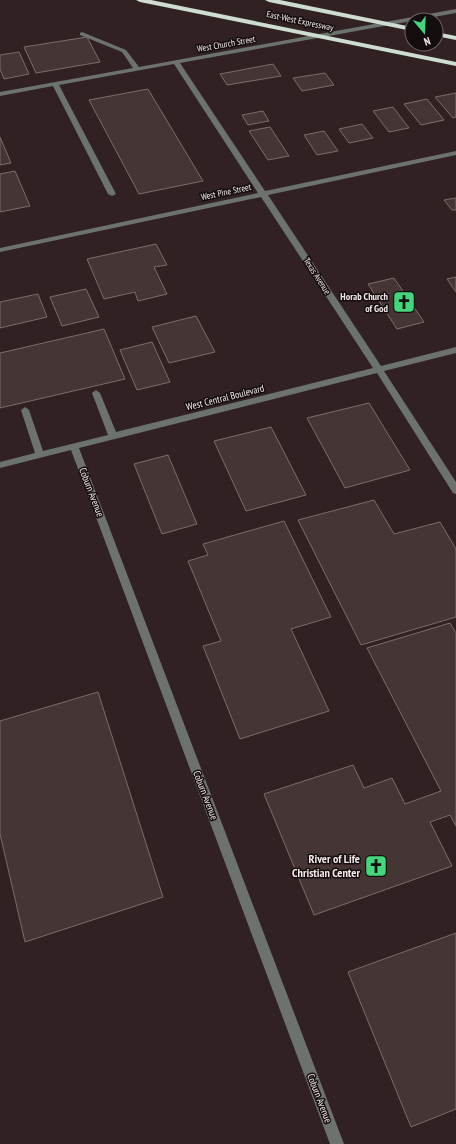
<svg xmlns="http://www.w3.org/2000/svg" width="456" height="1144" font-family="'PT Sans Narrow',sans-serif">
<rect width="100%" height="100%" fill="#312122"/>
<g fill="#463535" stroke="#7f6b6c">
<path d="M87 37 100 62 36 73 24 47Z"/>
<path d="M19 52 29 74 4 79 0 69V55Z"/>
<path d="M273 64 281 76 227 85 220 74Z"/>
<path d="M325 73 334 85 302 91 293 78Z"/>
<path d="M148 89 203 181 139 194 89 100Z"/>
<path d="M456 93V117L453 118 435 97Z"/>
<path d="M427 99 444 120 421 125 404 104Z"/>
<path d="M393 107 409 128 389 132 373 111Z"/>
<path d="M263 111 269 121 248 125 242 115Z"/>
<path d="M362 124 373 138 349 143 339 129Z"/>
<path d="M270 127 289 156 268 160 249 131Z"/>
<path d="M324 131 338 151 317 155 304 135Z"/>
<path d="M0 137 11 163 0 165Z"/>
<path d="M15 171 30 206 0 212V174Z"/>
<path d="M456 198V210H452L444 200Z"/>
<path d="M156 244 167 265 154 267 167 294 138 301 135 292 104 299 87 259Z"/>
<path d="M456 277V292L447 279Z"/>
<path d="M394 278 424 322 397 329 368 284Z"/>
<path d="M86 289 99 317 62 326 50 297Z"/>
<path d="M38 294 47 317 0 328V302Z"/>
<path d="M196 316 215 352 169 363 152 327Z"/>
<path d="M104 329 125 379 0 408V353Z"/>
<path d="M152 342 170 382 137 390 120 350Z"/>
<path d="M369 403 410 470 345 488 307 418Z"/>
<path d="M271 427 306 495 246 511 214 441Z"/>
<path d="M168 455 197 524 162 534 134 464Z"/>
<path d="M374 500 394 534 440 522 456 549V617L361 645 298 520Z"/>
<path d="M284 521 331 617 291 629 329 711 240 739 203 646 221 641 188 561 208 555 203 544Z"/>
<path d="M450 623 456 633V826L450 815 430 822 452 866 314 915 264 794 353 765 364 788 392 778 405 804 441 791 367 648Z"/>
<path d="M98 692 163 897 25 942 0 834V721Z"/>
<path d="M456 933V1109L411 1127 348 972Z"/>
</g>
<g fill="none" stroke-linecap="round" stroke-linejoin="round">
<path fill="#6c726d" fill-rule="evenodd" d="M456 9V13L180 63 265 191 456 151V155L268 195 381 366 456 347V353L384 371 456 482V494L453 493 377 373 79 448 344 1144H330L71 450 0 468V462L35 453 21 410 25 407 29 410 43 451 108 435 92 393 96 390 100 393 116 432 373 368 261 197 0 252V248L258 193 174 64 59 85 116 194 112 196 108 194 53 86 0 96V92L133 68 122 52 80 35V33L82 32 126 50 139 67Z"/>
<g fill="#cdddd1" fill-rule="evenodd">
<path d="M136 0H151L456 62V66L140 2Z"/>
<path d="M265 0H280L412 27V31L269 2Z"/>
<path d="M436 32 456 36V40L436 36Z"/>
</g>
</g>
<defs>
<g id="church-square" transform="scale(1.15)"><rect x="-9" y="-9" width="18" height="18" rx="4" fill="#42d77c" stroke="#140d0d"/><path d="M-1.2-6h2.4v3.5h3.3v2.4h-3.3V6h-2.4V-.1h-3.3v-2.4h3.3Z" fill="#111"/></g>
</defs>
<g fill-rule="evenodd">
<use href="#church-square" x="404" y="302"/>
<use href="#church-square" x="376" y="866"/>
</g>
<g text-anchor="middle" stroke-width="3" stroke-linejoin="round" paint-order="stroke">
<g font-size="9" fill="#f5e9e9" stroke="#140d0d">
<text transform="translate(300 21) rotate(12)" y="3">East-West Expressway</text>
<text transform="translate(226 44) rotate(-10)" y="3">West Church Street</text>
<text transform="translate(226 192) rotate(-12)" y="3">West Pine Street</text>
<text transform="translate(317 276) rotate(57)" y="3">Texas Avenue</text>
</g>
<g font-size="10" font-weight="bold" fill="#f5e9e9" stroke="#140d0d" text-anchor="end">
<text x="388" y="300">Horab Church<tspan x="388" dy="12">of God</tspan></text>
</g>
<g font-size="10" fill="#f5e9e9" stroke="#140d0d">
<text transform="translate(225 397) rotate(-14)" y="4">West Central Boulevard</text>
<text transform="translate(92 492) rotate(69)" y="4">Coburn Avenue</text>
<text transform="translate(206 795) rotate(69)" y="4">Coburn Avenue</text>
<text transform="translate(320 1098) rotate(69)" y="4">Coburn Avenue</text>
</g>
<g font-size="12" font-weight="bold" fill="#f5e9e9" stroke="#140d0d" text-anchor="end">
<text x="360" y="863">River of Life<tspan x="360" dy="14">Christian Center</tspan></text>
</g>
</g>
<g transform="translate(424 32) rotate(161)"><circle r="19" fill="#140d0d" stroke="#6e6565"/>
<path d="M0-3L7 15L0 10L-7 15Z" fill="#42d77c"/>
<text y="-6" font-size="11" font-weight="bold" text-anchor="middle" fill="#f5e9e9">N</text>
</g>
</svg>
